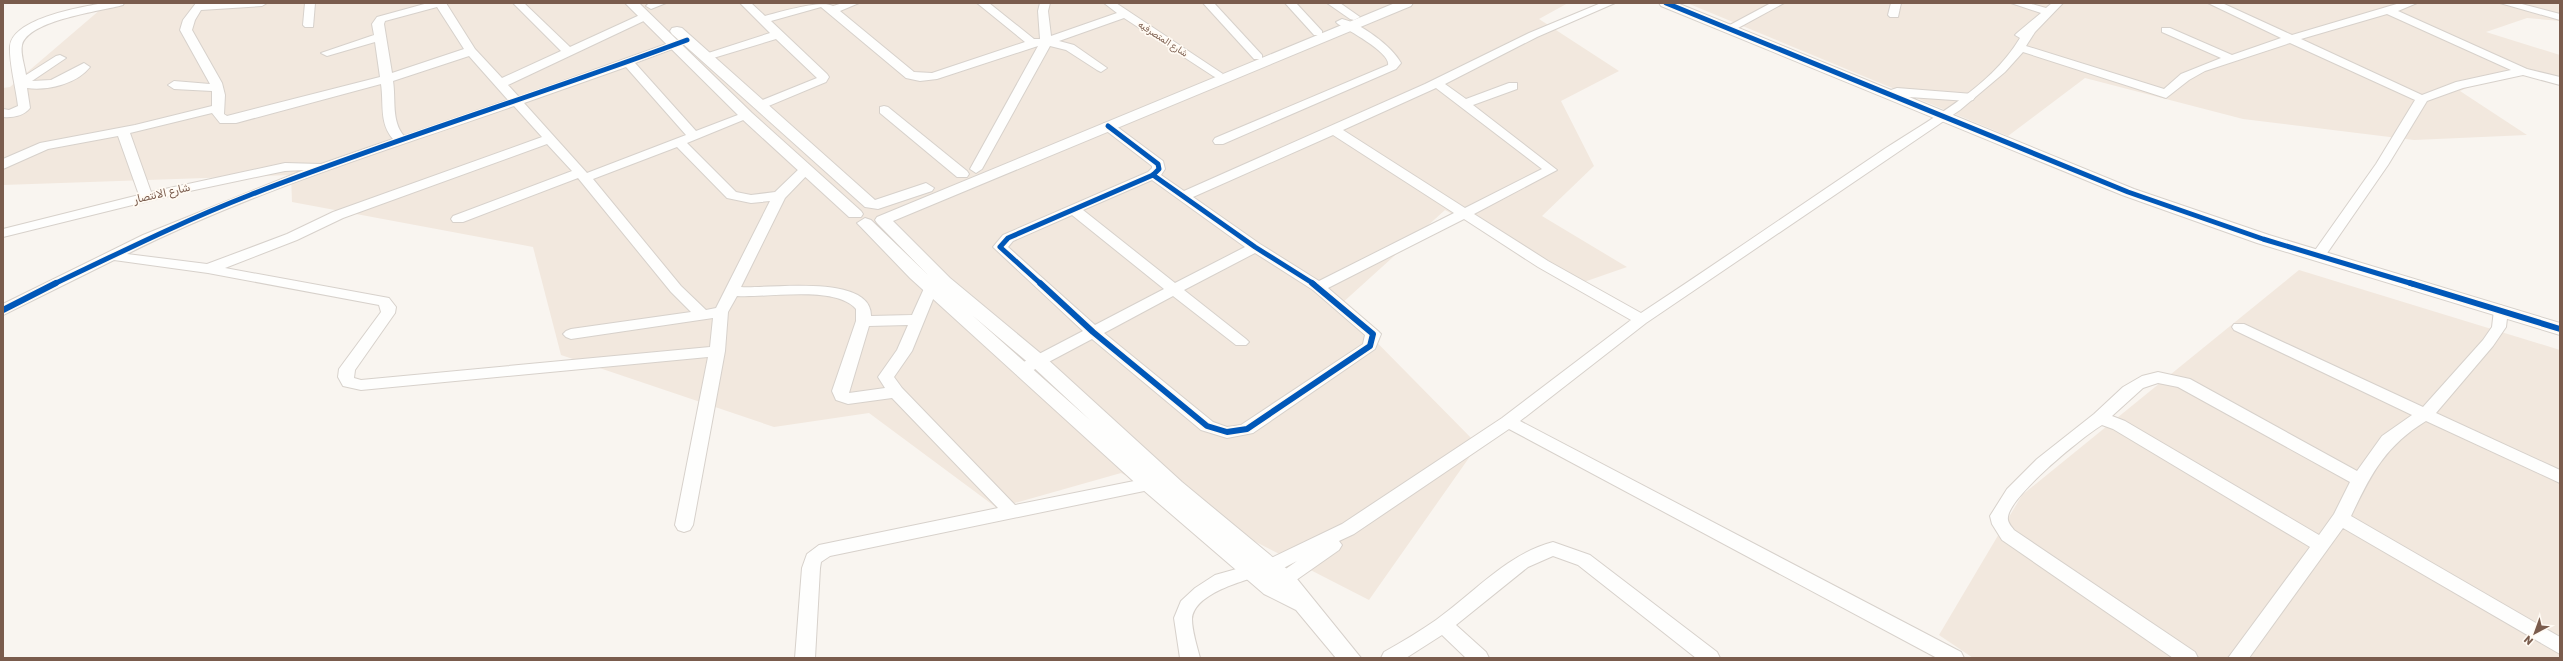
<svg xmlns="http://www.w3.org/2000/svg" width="2563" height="661" font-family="Rubik,'Noto Sans Arabic',sans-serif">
<rect width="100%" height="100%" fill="#f9f5f0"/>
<g fill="#f2e8de">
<path d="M108 3H1568L1539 19 1619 71 1561 101 1594 166 1542 216 1627 267 1581 283 1445 210 1340 305 1478 445 1369 600 1121 473 997 508 869 413 774 427 561 355 533 247 292 202 291 175 3 185V88L10 87Z"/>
<path d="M1687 3H2560V21L2527 18 2486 32 2560 55V81L2513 68 2460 91 2527 135 2414 140 2243 119 2085 78 2008 136Z"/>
<path d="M2299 270 2560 350V658H1973L1939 635 2022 495Z"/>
</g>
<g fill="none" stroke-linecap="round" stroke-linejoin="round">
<g stroke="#d7d1cb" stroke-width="2">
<g id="minor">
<path d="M104 3H124L123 5C102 11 28 20 22 45 20 53 25 67 26 75L56 56 60 55 66 58 32 81 51 80 84 63 90 67C77 84 47 91 27 88L30 108C24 116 12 118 3 117V109L9 110 18 106C16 88 9 63 10 46 13 18 82 7 104 3Z"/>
<path d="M196 3H267L262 6 201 10 195 20 192 30 222 83 225 95 224 114 227 116 380 77 375 42 327 56 321 53 374 35 372 24 377 17 428 3H446L475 49 502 78 561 51 513 3H524L570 47 642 14H650V18L508 85 519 97 683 38H691V42L635 63 696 131 743 113H751L753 116 687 143 736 192 751 195 775 192 801 167H811L812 170 785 198 741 287C769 289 872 273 871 316L912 315 926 284H936L938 287 912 351 894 377 902 388 1015 505 1149 478 1155 480 1157 484 1155 488 1149 490 830 556 821 562 820 568 815 658H795L802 568 807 554 819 545 998 508 892 398 848 404 836 400 832 391 856 321V309C836 285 767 298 737 296L728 312 725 351 693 525 690 530 684 532 678 530 675 525 708 357 361 390 343 386 338 377 339 369 381 312 379 305 208 273 114 260 3 315V304L143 235 304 170 285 171 185 192 3 237V229L139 195 118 136 48 149 3 169V159L40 143 135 125 212 106V91L174 89 168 85 174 81 210 84 180 30 183 20ZM437 7 464 49 392 73 384 24 385 21ZM469 56 508 100 404 136C391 121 396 99 393 81ZM626 67 686 135 587 173 524 103ZM381 84C384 104 379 123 393 139L321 164 285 163 151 192 130 133 212 113 220 123H236ZM514 106 542 137 333 212 287 234 207 264 127 254C251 192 384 151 514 106ZM547 144 572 171 453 216 451 219 453 222H463L578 178 671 292 691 312 571 329 566 331 563 334 566 337 571 339 713 318 710 347 361 380 354 378 355 370 395 313 396 307 389 298 225 268 297 240 343 218ZM677 147 727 198 751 203 770 201 716 308 706 310 681 286 593 179ZM908 325 897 350 878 377 885 388 849 393 869 326Z"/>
<path d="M305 3H315L313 27H305L303 25Z"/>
<path d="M649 3H666L651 9 646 6Z"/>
<path d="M740 3H751L765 16C780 12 821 0 833 6L843 3H859L840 11 914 72 932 73 1025 42 977 3H989L1034 39H1040L1038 11 1040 3H1050L1048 11 1051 36 1117 13 1104 3H1116L1223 74 1217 78 1213 76 1124 18 1059 41 1074 45 1107 68 1101 72 1097 70 1066 50 1050 46 982 169 976 173 970 169 1038 46 937 79 920 81 906 78 821 7 771 21 827 74 829 77 826 82 759 110 753 106 755 103 817 78 776 39 710 59H702V55L770 33Z"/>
<path d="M1203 3H1214L1262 55V59H1254Z"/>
<path d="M1285 3H1296L1322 31V35H1314Z"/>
<path d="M1327 3H1340L1360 17 1354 20 1350 19Z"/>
<path d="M1601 3H1615L1537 37 1445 84 1466 99 1509 83H1517V89L1473 105 1557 170 1474 214 1548 261 1641 313C1720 261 1798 207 1877 154 1926 121 1989 90 2020 38L2015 35 2017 33 2041 13 2011 3H2028L2046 8 2052 3H2063L2035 32 2026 46 2164 89 2181 74 2221 58 2162 32V28H2170L2232 55 2281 38 2208 3H2222L2292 35 2400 3H2417L2398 11 2527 69 2560 77V85L2523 75 2463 88 2427 101 2388 165 2323 259 2318 260 2311 256 2376 164 2415 100 2290 43 2205 71 2189 80 2166 98 2023 52 2005 72 1960 110 1646 323 1520 421 1961 652 1964 658H1937L1509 429 1354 534 1339 541 1342 545 1339 550 1282 590 1276 592 1270 590 1267 585 1270 580 1297 561C1289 565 1282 569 1274 572 1254 578 1194 591 1192 619 1192 631 1197 646 1200 658H1180L1174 618 1181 601 1195 588 1215 575 1265 561 1342 524 1502 418 1631 320 1538 267 1464 219 1328 288 1378 331 1381 334 1375 349 1253 433 1227 438 1201 430 1092 339 1026 374H1016L1013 370 1016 366 1083 331 993 247 1003 235 1148 172 1152 168V166L1104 129 1102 126 1104 123H1112L1163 161 1165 169 1161 175 1184 191 1425 84 1529 33ZM2387 14 2511 70 2456 82 2422 95 2301 39ZM1436 88 1542 169 1465 208 1343 130ZM1333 135 1454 213 1319 281 1260 244 1193 197ZM1152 180 1245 247 1175 283 1083 210ZM1072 215 1164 289 1095 325 1008 247 1013 241ZM1255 253 1313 290 1365 335 1363 344 1241 425 1227 427 1213 422 1104 333 1173 296 1236 345H1246L1249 342 1246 339 1184 290Z"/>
<path d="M1771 3H1784L1738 28H1730L1728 26Z"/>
<path d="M1891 3H1901L1898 17H1890L1888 15Z"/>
<path d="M2500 3H2518L2560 14V20Z"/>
<path d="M1342 19C1360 23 1392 46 1401 63L1396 69 1223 144H1215L1213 141 1215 138 1388 65C1391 53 1348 30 1338 24L1336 22Z"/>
<path d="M884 106 888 107 967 171 969 174 967 177H957L880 113V107Z"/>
<path d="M2501 305 2508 310 2506 327 2493 346 2436 413 2560 470V483L2426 421C2385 446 2371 474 2351 516L2560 637V654L2343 528 2249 658H2228L2310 547 2113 429 2102 425C2082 437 2010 496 2008 517 2007 522 2011 526 2014 530L2195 652 2198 658H2173L2002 540 1992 524 1990 516 2007 489 2037 459 2094 414 2123 387 2142 376 2158 372 2190 379 2357 471 2382 436 2412 415 2234 330 2232 327 2234 324H2244L2423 407 2483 340 2492 327 2494 310ZM2158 383 2178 387 2350 482 2334 514 2319 535 2125 421 2112 416 2143 388Z"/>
<path d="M1553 542 1590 555 1717 652 1720 658H1696L1578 565 1553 556 1528 567 1456 625 1486 652 1489 658H1466L1442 635 1406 658H1381L1384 652C1402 642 1420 631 1436 620 1474 593 1507 554 1553 542Z"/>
</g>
</g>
<g stroke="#d7d1cb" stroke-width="2">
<g id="tertiary">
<path d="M625 3H639L752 113 861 211 863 214 861 217H849L742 119Z"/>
<path d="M1395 3H1413L1411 6 893 221 950 278 1045 357 1182 482 1293 574 1361 658H1336L1296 610 1264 594 1142 489 910 278 857 223 865 218 871 220 928 275 877 223 875 220 877 217ZM972 315 1031 365 1091 421Z"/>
<path d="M1659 3H1677L1891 90 1897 88 1973 94 1975 97 1973 100 1968 101 1909 97 2134 189 2269 235 2560 323V335L2257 243 2122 195 1661 6Z"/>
<path d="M677 27 682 28 875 200 926 183 934 188 932 191 878 209 865 207 672 34 670 31 672 28Z"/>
</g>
</g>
<use href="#minor" fill="#fefefd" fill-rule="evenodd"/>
<use href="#tertiary" fill="#fefefd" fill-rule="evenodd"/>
<g stroke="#fffaf3" stroke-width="7">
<g id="cycleway-far1">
<path d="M1666 3 2128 192 2263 239 2413 284"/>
<path d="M1108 126 1158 164 1159 169 1153 175"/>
<path d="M1153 175 1255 247 1314 284"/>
<path d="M54 284C119 253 183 221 250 195 394 139 542 94 687 40"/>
<path d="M1041 284 1000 247 1008 238 1153 175"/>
</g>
</g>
<g stroke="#fffaf3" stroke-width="9">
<g id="cycleway">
<path d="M1040 283 1093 332 1207 426 1227 432 1247 429 1370 346 1373 334 1312 283"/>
<path d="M2410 283 2560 329"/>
<path d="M3 310 56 283"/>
</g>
</g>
<use href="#cycleway-far1" stroke="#0057b8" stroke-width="5"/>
<use href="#cycleway" stroke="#0057b8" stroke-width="6"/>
</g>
<g text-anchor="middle" stroke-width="3.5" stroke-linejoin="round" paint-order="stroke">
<g font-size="9" fill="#7a5c4d" stroke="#fffaf3">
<text transform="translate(1163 39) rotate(33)" y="3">شارع المتصرفيه</text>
</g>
<g font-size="11" fill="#7a5c4d" stroke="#fffaf3">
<text transform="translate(162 193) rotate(-13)" y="4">شارع الانتصار</text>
</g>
</g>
<rect width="2563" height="661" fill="none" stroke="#7a5c4d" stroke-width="8"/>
<g transform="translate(2535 633) rotate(221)" stroke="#fffaf3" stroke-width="3" paint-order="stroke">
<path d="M0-3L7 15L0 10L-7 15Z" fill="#7a5c4d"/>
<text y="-6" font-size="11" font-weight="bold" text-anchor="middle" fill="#7a5c4d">N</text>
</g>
</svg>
